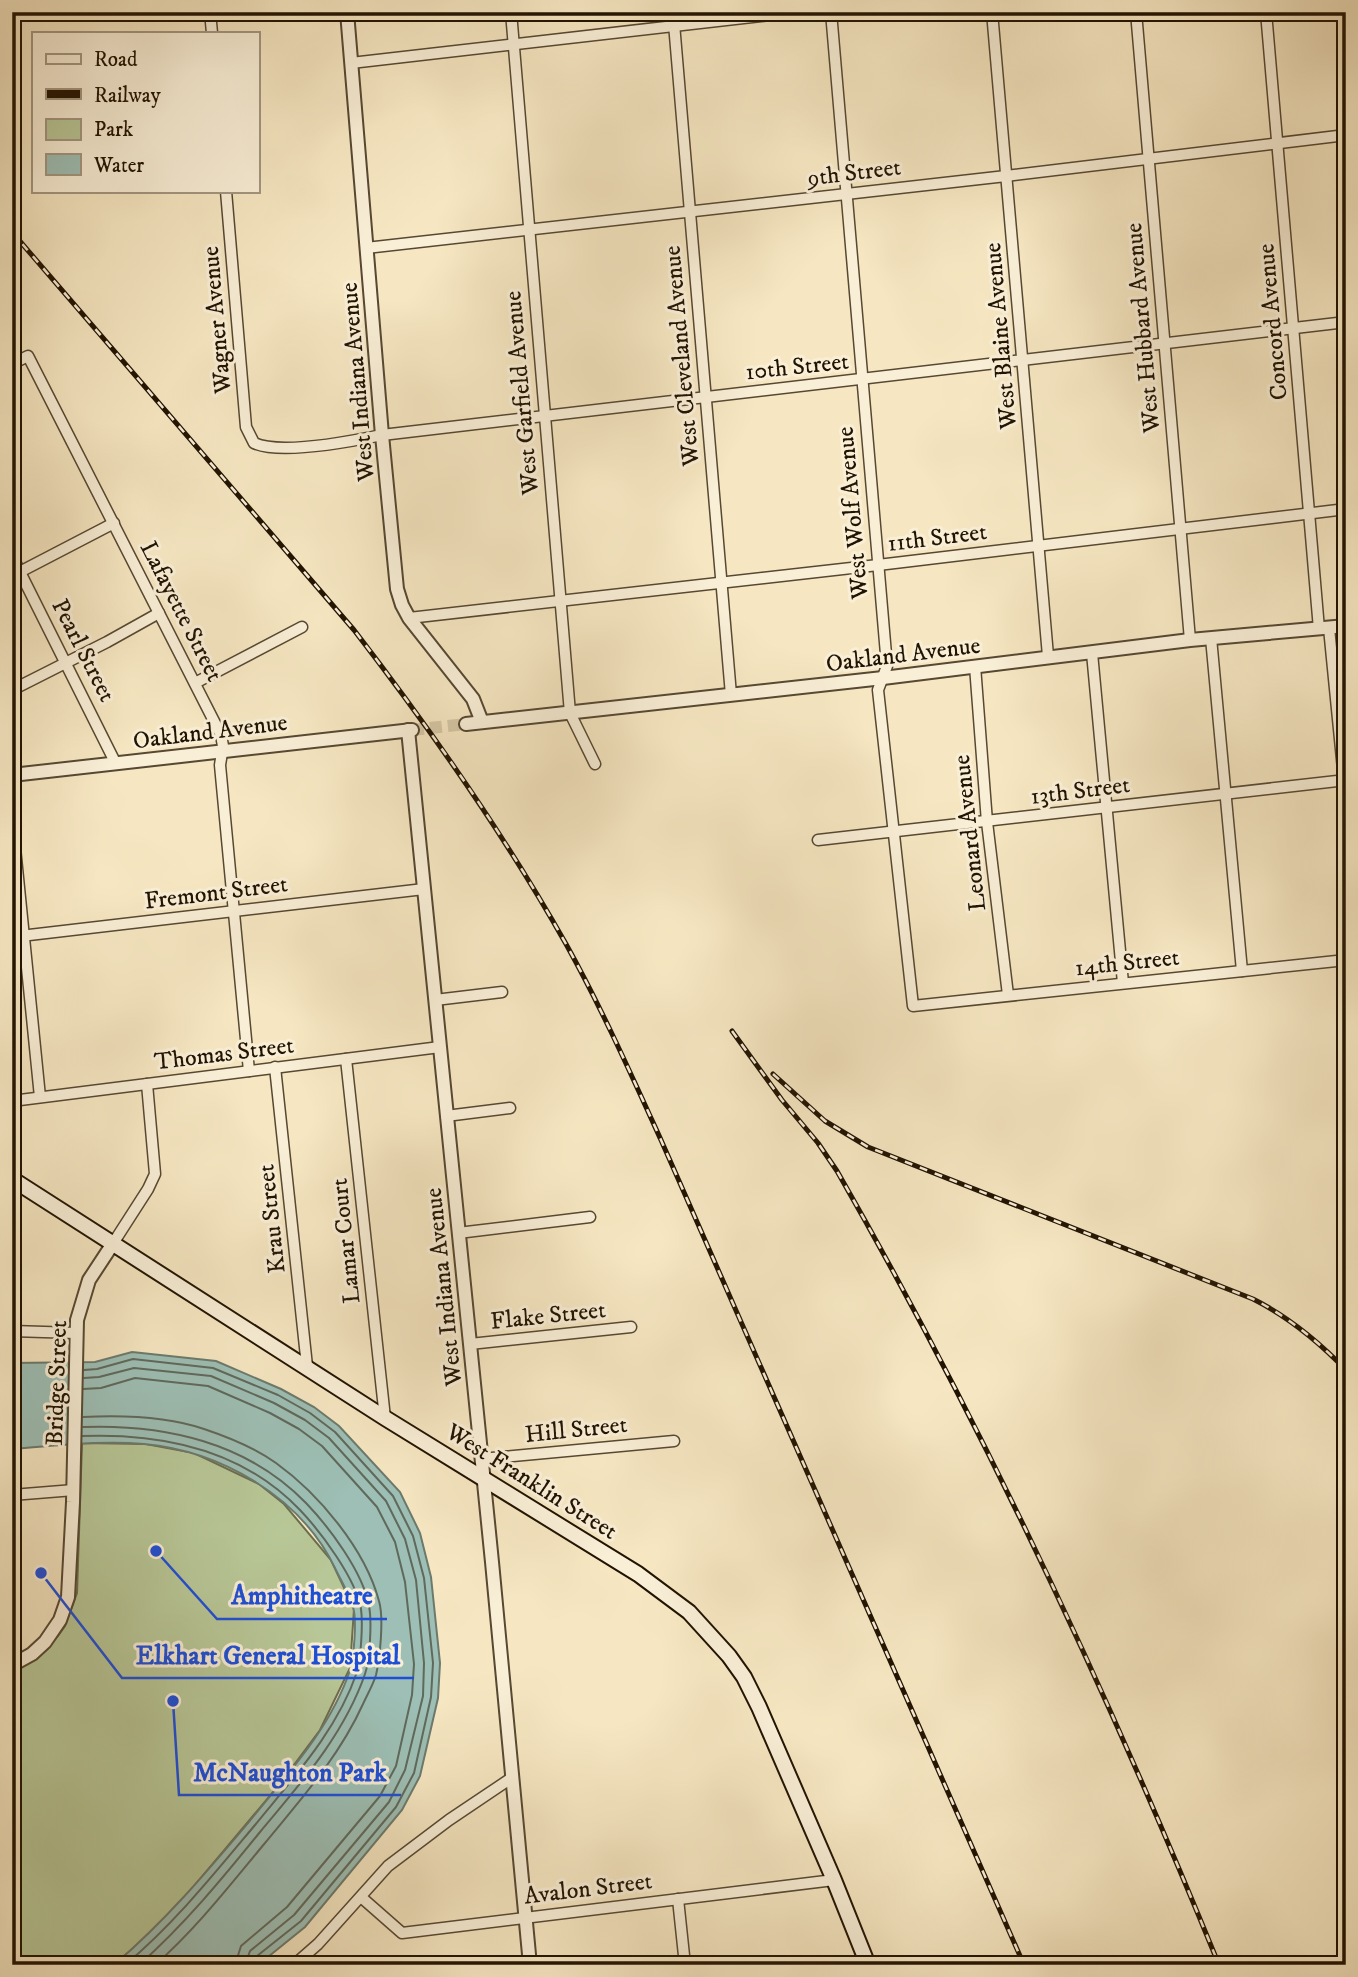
<svg xmlns="http://www.w3.org/2000/svg" width="1358" height="1977" font-family="'IM FELL DW Pica',serif">
<rect width="100%" height="100%" fill="#f6e7c2"/>
<filter id="stains"><feTurbulence type="fractalNoise" baseFrequency=".00286" numOctaves="4"/><feColorMatrix values="0 0 0 0 .2 0 0 0 0 .09 0 0 0 0 .02 0 0 0 .5 -.17"/></filter>
<radialGradient id="worn" r=".72"><stop offset=".6" stop-color="#630" stop-opacity="0"/><stop offset="1" stop-color="#630" stop-opacity=".3"/></radialGradient>
<path fill="#b8c797" stroke="#6c6d4c" stroke-width="2" d="M82 1443 146 1444 194 1453 259 1484 284 1504 331 1560 354 1609 350 1668 320 1730 279 1785 185 1897 153 1932 113 1965H12V1672L40 1656 58 1636 65 1626 77 1593Z"/>
<path fill="#9dbfb5" stroke="#6b7a6d" stroke-width="2" d="M132 1352 216 1361 281 1389 314 1407 339 1426 400 1492 420 1533 431 1577 440 1663 438 1698 420 1776 402 1810 305 1927 258 1965H114C166 1920 204 1875 248 1823 286 1776 331 1728 350 1670 354 1656 357 1620 353 1607 349 1593 341 1581 335 1568 301 1497 221 1451 144 1444 100 1440 56 1446 12 1449V1363L95 1362Z"/>
<g fill="none" stroke-linecap="round" stroke-linejoin="round">
<g stroke="#5f695c" stroke-width="2">
<path d="M84 1370 97 1369 133 1359 213 1368 278 1395 310 1413 335 1432 393 1496 413 1536 424 1578 433 1663 431 1697 414 1773 396 1807 301 1921 257 1956 254 1965"/>
<path d="M84 1378 99 1377 134 1368 211 1376 274 1403 305 1420 329 1438 386 1501 405 1539 416 1580 424 1663 423 1696 405 1770 389 1802 294 1915 250 1951 245 1965"/>
<path d="M83 1389 101 1388 135 1378 208 1386 270 1413 299 1429 322 1446 377 1507 395 1542 405 1582 414 1664 412 1695 396 1766 380 1796 287 1907 241 1946 235 1965"/>
<path d="M83 1417C123 1415 166 1416 204 1429 228 1437 255 1448 276 1463 319 1494 365 1549 379 1601 384 1618 380 1658 376 1675 373 1685 367 1695 363 1704 339 1757 301 1799 265 1843 230 1885 196 1929 155 1965"/>
<path d="M83 1427C164 1424 247 1442 306 1503 329 1527 363 1572 369 1606 372 1621 370 1659 365 1674 344 1735 300 1784 260 1832 222 1879 184 1925 139 1965"/>
<path d="M82 1436C163 1433 243 1450 300 1510 321 1532 356 1579 361 1609 363 1623 361 1658 357 1672 337 1731 293 1778 255 1825 214 1874 174 1924 125 1965"/>
</g>
<path stroke="#d6c7a5" stroke-width="12" stroke-dasharray="12 6" stroke-linecap="butt" d="M412 730 466 724"/>
<g stroke="#564832" stroke-width="13">
<g id="minor">
<path d="M210 12 212 33"/>
<path d="M511 12 570 713 595 764"/>
<path d="M673 12 731 695"/>
<path d="M831 12 887 666 878 690 913 1006 1346 960"/>
<path d="M992 12 1048 656"/>
<path d="M1136 12 1190 640"/>
<path d="M1266 12 1319 629"/>
<path d="M351 63 796 12"/>
<path d="M226 191 246 427 254 443C280 455 353 441 382 435L1346 322"/>
<path d="M366 248 1006 176 1346 135"/>
<path d="M12 364 28 356 221 735 223 746 220 765 249 1071"/>
<path d="M12 556 116 764"/>
<path d="M12 576 114 523"/>
<path d="M409 618 878 565 1346 509"/>
<path d="M1329 628 1346 800"/>
<path d="M1211 638 1242 971"/>
<path d="M1092 653 1123 983"/>
<path d="M975 666 987 822 1008 995"/>
<path d="M195 683 302 627"/>
<path d="M12 690 107 642 159 613"/>
<path d="M12 818 40 1097"/>
<path d="M818 840 1346 780"/>
<path d="M12 937 424 889"/>
<path d="M435 1000 502 992"/>
<path d="M346 1059 385 1418"/>
<path d="M275 1067 307 1366"/>
<path d="M12 1101 440 1047"/>
<path d="M446 1116 510 1108"/>
<path d="M458 1233 590 1217"/>
<path d="M112 1245 148 1189 155 1174 147 1084"/>
<path d="M12 1331 76 1333"/>
<path d="M470 1344 631 1327"/>
<path d="M481 1459 674 1441"/>
<path d="M12 1495 74 1490"/>
<path d="M361 1897 402 1933 834 1880"/>
<path d="M678 1899 685 1965"/>
<path d="M294 1965 318 1944 388 1866 449 1820 513 1777"/>
</g>
</g>
<g stroke="#564832" stroke-width="16">
<g id="tertiary">
<path d="M347 12 382 435 397 589 402 605 409 618 473 699 482 722"/>
<path d="M466 724 883 678 1190 640 1346 626"/>
<path d="M408 730 492 1562 530 1965"/>
<path d="M12 775 412 730"/>
<path d="M12 1665 32 1654 45 1642 60 1620 68 1597 73 1502 77 1320 89 1280 112 1245"/>
</g>
</g>
<g stroke="#211302" stroke-width="18">
<path id="secondary" d="M12 1179 385 1418 638 1574 689 1612 729 1656 744 1677 759 1707 834 1880 868 1965"/>
</g>
<use href="#minor" stroke="#f9efd7" stroke-width="10"/>
<use href="#tertiary" stroke="#f9efd7" stroke-width="12"/>
<use href="#secondary" stroke="#f9efd7" stroke-width="14"/>
<g stroke="#211302" stroke-width="5">
<g id="rail">
<path d="M12 232 354 630C431 730 504 834 566 944 601 1007 631 1074 661 1140L1024 1965"/>
<path d="M732 1031 782 1100 818 1143 837 1171C983 1426 1108 1693 1219 1965"/>
<path d="M773 1074 825 1121 868 1147 1253 1299C1287 1316 1319 1342 1346 1370"/>
</g>
</g>
<use href="#rail" stroke="#f9efd7" stroke-width="2.5" stroke-dasharray="8" stroke-linecap="butt"/>
</g>
<g text-anchor="middle" stroke-width="6" stroke-linejoin="round" paint-order="stroke">
<g font-size="24" fill="#211302" stroke="#f9efd7">
<text transform="translate(854 172) rotate(-7)" y="8">9th Street</text>
<text transform="translate(216 320) rotate(-95)" y="8">Wagner Avenue</text>
<text transform="translate(1272 322) rotate(-95)" y="8">Concord Avenue</text>
<text transform="translate(1142 328) rotate(-95)" y="8">West Hubbard Avenue</text>
<text transform="translate(1000 336) rotate(-95)" y="8">West Blaine Avenue</text>
<text transform="translate(681 356) rotate(-95)" y="8">West Cleveland Avenue</text>
<text transform="translate(797 366) rotate(-6)" y="8">10th Street</text>
<text transform="translate(357 382) rotate(-95)" y="8">West Indiana Avenue</text>
<text transform="translate(521 393) rotate(-95)" y="8">West Garfield Avenue</text>
<text transform="translate(852 513) rotate(-95)" y="8">West Wolf Avenue</text>
<text transform="translate(937 537) rotate(-7)" y="8">11th Street</text>
<text transform="translate(182 611) rotate(63)" y="8">Lafayette Street</text>
<text transform="translate(84 650) rotate(63)" y="8">Pearl Street</text>
<text transform="translate(903 654) rotate(-7)" y="8">Oakland Avenue</text>
<text transform="translate(210 731) rotate(-7)" y="8">Oakland Avenue</text>
<text transform="translate(1080 790) rotate(-7)" y="8">13th Street</text>
<text transform="translate(969 833) rotate(-96)" y="8">Leonard Avenue</text>
<text transform="translate(216 892) rotate(-7)" y="8">Fremont Street</text>
<text transform="translate(1127 962) rotate(-6)" y="8">14th Street</text>
<text transform="translate(224 1053) rotate(-7)" y="8">Thomas Street</text>
<text transform="translate(271 1219) rotate(-96)" y="8">Krau Street</text>
<text transform="translate(345 1241) rotate(-96)" y="8">Lamar Court</text>
<text transform="translate(443 1287) rotate(-96)" y="8">West Indiana Avenue</text>
<text transform="translate(548 1315) rotate(-6)" y="8">Flake Street</text>
<text transform="translate(56 1383) rotate(-88)" y="8">Bridge Street</text>
<text transform="translate(576 1429) rotate(-6)" y="8">Hill Street</text>
<text transform="translate(532 1481) rotate(32)" y="8">West Franklin Street</text>
<text transform="translate(588 1888) rotate(-7)" y="8">Avalon Street</text>
</g>
</g>
<path fill="none" stroke="#1d4ed8" stroke-width="2.5" d="M156 1551L217 1619H387M41 1573L122 1678H414M173 1701L179 1795H401"/>
<g fill="#1d4ed8" stroke="#f9efd7" stroke-width="2.5">
<circle cx="156" cy="1551" r="7"/>
<circle cx="41" cy="1573" r="7"/>
<circle cx="173" cy="1701" r="7"/>
</g>
<g font-size="26" text-anchor="middle" font-weight="bold" fill="#1d4ed8" stroke="#f9efd7" stroke-width="6" stroke-linejoin="round" paint-order="stroke">
<text x="302" y="1604">Amphitheatre</text>
<text x="268" y="1664">Elkhart General Hospital</text>
<text x="290" y="1781">McNaughton Park</text>
</g>
<rect width="1358" height="1977" fill="none" stroke="#f6e7c2" stroke-width="42"/>
<rect x="14" y="14" width="1330" height="1949" fill="none" stroke="#211302" stroke-width="3.5"/>
<rect x="21" y="21" width="1316" height="1935" fill="none" stroke="#211302" stroke-width="2"/>
<rect x="32" y="32" width="228" height="161" fill="#f9efd7" stroke="#a39782" stroke-width="2"/>
<rect x="46" y="54" width="35" height="10" fill="#f9efd7" stroke="#a39782" stroke-width="2"/>
<text x="94" y="66" font-size="21" fill="#211302">Road</text>
<rect x="46" y="89" width="35" height="10" fill="#211302" stroke="#a39782" stroke-width="2"/>
<text x="94" y="102" font-size="21" fill="#211302">Railway</text>
<rect x="46" y="119" width="35" height="21" fill="#b8c797" stroke="#a39782" stroke-width="2"/>
<text x="94" y="136" font-size="21" fill="#211302">Park</text>
<rect x="46" y="154" width="35" height="21" fill="#9dbfb5" stroke="#a39782" stroke-width="2"/>
<text x="94" y="172" font-size="21" fill="#211302">Water</text>
<rect width="100%" height="100%" filter="url(#stains)"/>
<rect width="100%" height="100%" fill="url(#worn)"/>
</svg>
